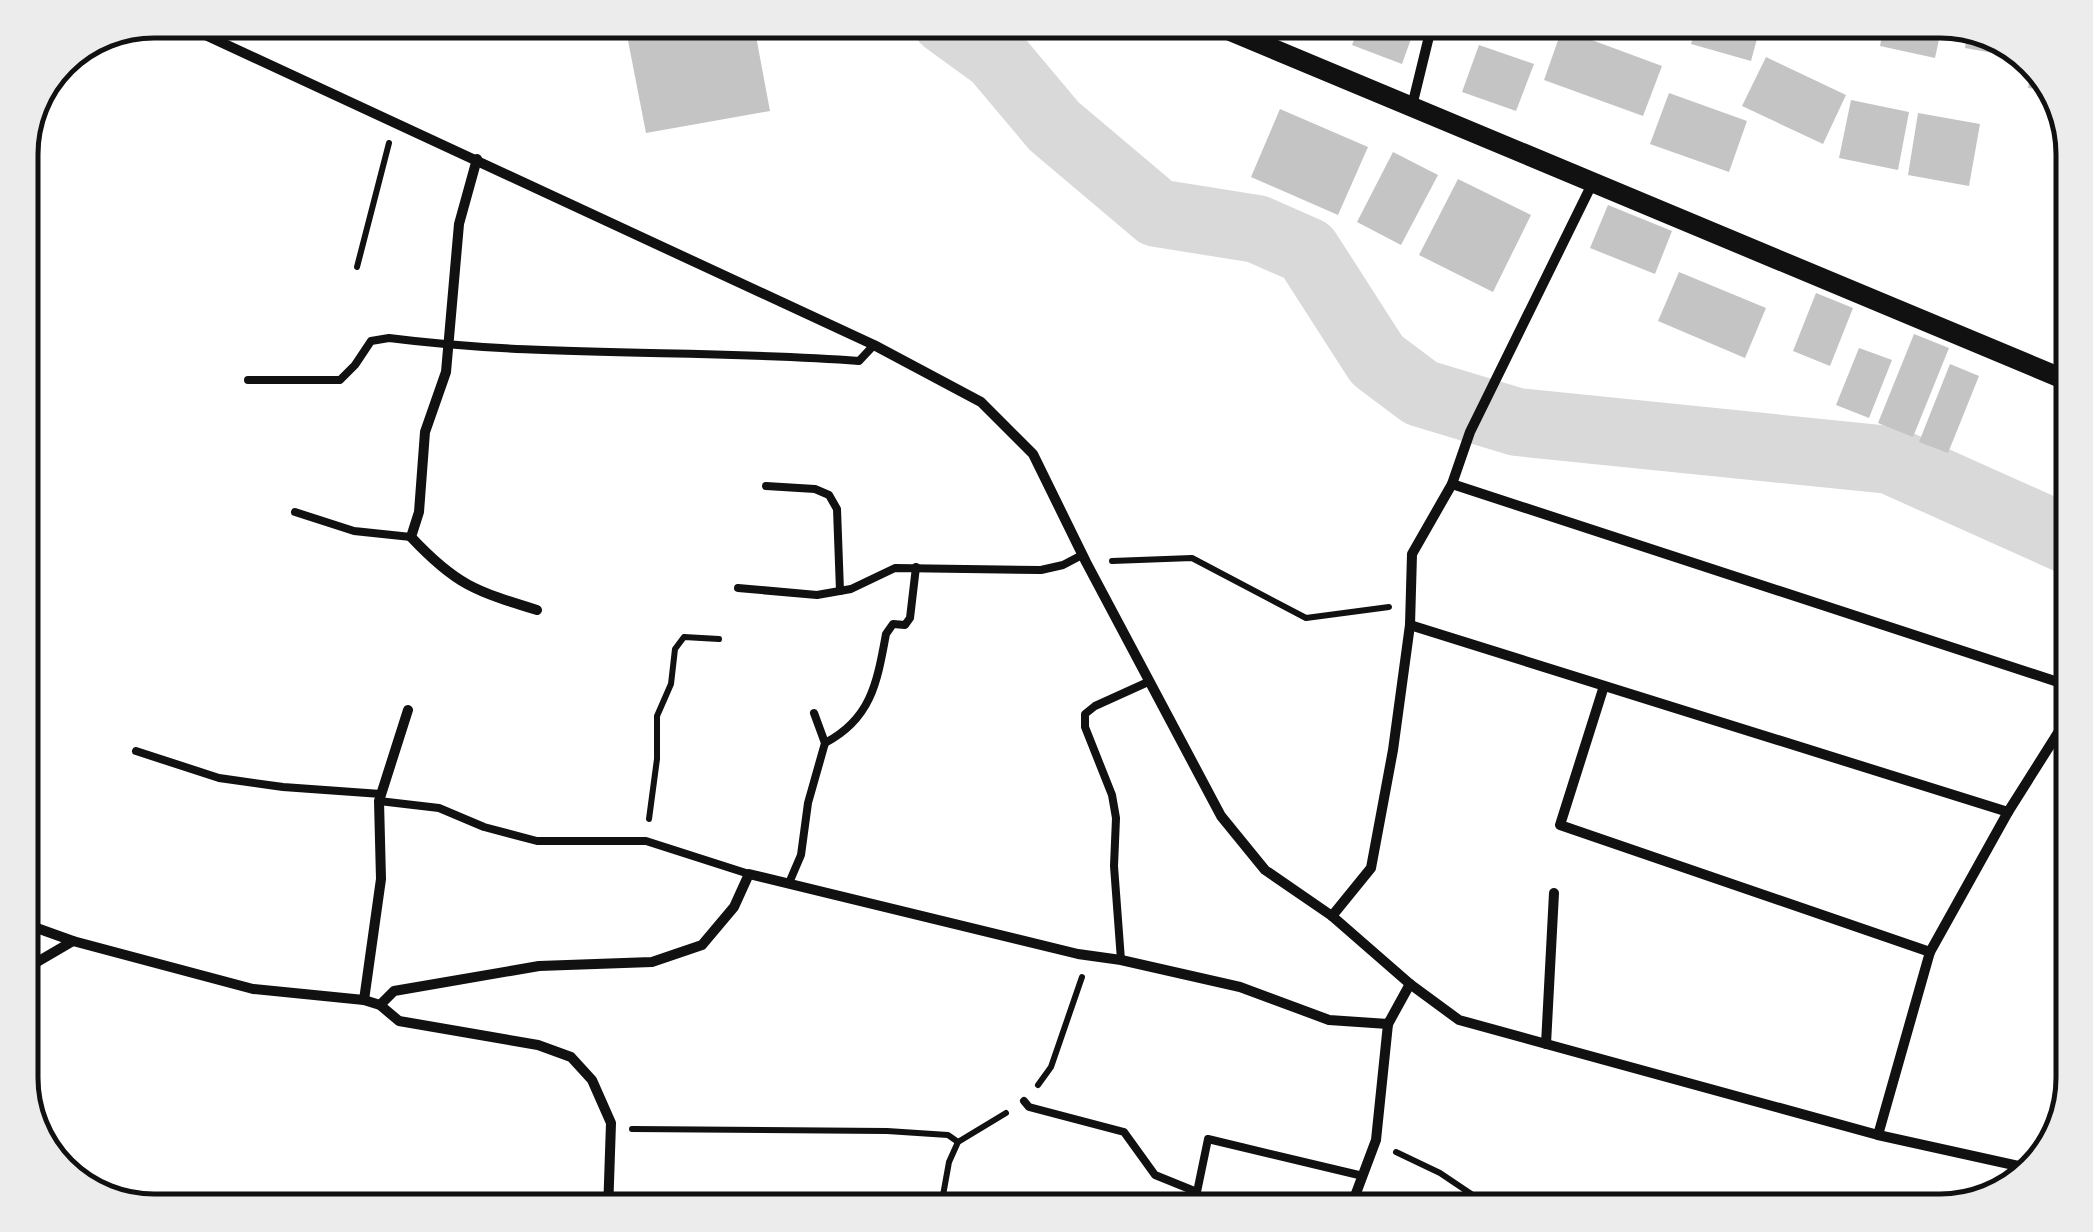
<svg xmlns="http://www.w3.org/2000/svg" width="2093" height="1232" font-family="'DM Sans',sans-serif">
<rect width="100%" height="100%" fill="#fff"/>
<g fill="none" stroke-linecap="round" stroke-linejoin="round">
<path stroke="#d9d9d9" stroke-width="68" d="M945 20 996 57 1054 126 1157 213 1257 229 1307 251 1377 360 1421 393 1517 422 1890 460 2073 542"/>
</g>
<g fill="#c4c4c4">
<path d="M624 20H753L770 111 646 133Z"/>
<path d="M1362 20H1402L1416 25 1402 64 1352 45Z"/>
<path d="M1698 20H1762L1751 61 1691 44Z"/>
<path d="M1885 20 1943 21 1935 58 1880 46Z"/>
<path d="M1968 28 2007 38 2017 48 2015 57 1965 48Z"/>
<path d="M1562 29 1662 66 1643 116 1544 80Z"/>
<path d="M1479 45 1534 64 1516 111 1462 92Z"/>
<path d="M1766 57 1846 95 1823 144 1742 106Z"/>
<path d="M2032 63 2055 86 2057 92 2028 88Z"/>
<path d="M1669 93 1747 121 1729 172 1650 144Z"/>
<path d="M1851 100 1909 112 1898 170 1839 158Z"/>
<path d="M1280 109 1368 147 1338 215 1251 177Z"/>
<path d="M1918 113 1980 124 1969 186 1908 175Z"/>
<path d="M1393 152 1438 175 1401 245 1357 222Z"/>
<path d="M1458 179 1531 215 1493 292 1419 255Z"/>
<path d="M1608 205 1672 231 1655 274 1590 248Z"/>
<path d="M1679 272 1766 308 1745 358 1658 321Z"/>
<path d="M1816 293 1853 308 1830 366 1793 351Z"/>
<path d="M1914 334 1949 348 1913 437 1878 423Z"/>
<path d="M1859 348 1892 360 1869 418 1836 405Z"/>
<path d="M1950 364 1979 376 1948 453 1919 442Z"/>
</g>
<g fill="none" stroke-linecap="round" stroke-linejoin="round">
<g stroke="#111" stroke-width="6">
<path d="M357 267 389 143"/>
<path d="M1112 561 1192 558 1306 618 1389 607"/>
<path d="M649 819 657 759V716L671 684 675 649 684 637 719 639"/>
<path d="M1038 1085 1051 1067 1082 977"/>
<path d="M632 1129 887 1131 948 1135 958 1142"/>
<path d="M1396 1152 1440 1173 1498 1212"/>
<path d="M940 1212 949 1162 958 1142 1006 1113"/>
</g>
<g stroke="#111" stroke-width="8">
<path d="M248 380H340L355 365 371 341 389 338C545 358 703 349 859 361L874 345"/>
<path d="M766 486 815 489 829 495 837 509 840 591"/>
<path d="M295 512 354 531 411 537"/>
<path d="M738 588 817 595 851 589 895 568 1041 570 1063 565 1082 555"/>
<path d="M825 743C871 719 877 683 886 634L893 624 905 625 910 618 916 567"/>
<path d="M136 751 219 778 283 787 381 794"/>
<path d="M379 801 439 808 484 827 537 841H646L749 874"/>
<path d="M789 883 801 855 808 803 825 743 814 713"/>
<path d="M1121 960 1114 866 1116 818 1112 795 1085 727V714L1095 706 1148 682"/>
<path d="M1024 1101 1029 1107 1124 1132 1155 1175 1197 1192 1208 1139 1363 1176"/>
</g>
<g stroke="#111" stroke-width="10">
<path d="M173 20 874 345 981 402 1033 454 1086 562 1221 816 1265 870 1332 916 1410 984 1459 1020 1878 1135 2032 1169"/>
<path d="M1412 106 1433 20"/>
<path d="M477 159 459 224 446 372 425 432 419 512 411 537C456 585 475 591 537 610"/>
<path d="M1452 484 2073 687"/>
<path d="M1410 625 2008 812 2073 709"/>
<path d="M1604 686 1560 825 1930 952 2008 812"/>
<path d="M1332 916 1371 868 1393 750 1410 625 1412 554 1452 484 1470 432 1593 182"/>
<path d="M20 922 73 941 253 989 364 1000 380 1005 399 1021 538 1045 571 1057 592 1080 611 1123 608 1212"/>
<path d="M20 972 73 941"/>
<path d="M364 1000 381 879 379 801 408 710"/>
<path d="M380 1005 394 991 539 966 652 962 702 945 734 907 749 874 1078 954 1121 960 1240 987 1329 1020 1388 1024 1410 984"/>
<path d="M1546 1044 1554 893"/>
<path d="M1878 1135 1930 952"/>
<path d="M1349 1212 1376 1140 1388 1024"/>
</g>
<path stroke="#111" stroke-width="20" d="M1204 20 2073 383"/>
</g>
<path d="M0 0H2093V1232H0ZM154 38H1940A116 116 0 0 1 2056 154V1078A116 116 0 0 1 1940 1194H154A116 116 0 0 1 38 1078V154A116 116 0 0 1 154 38Z" fill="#ececec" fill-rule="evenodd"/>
<path fill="none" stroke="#111" stroke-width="5" d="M154 38H1940A116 116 0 0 1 2056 154V1078A116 116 0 0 1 1940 1194H154A116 116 0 0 1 38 1078V154A116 116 0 0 1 154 38Z"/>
</svg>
